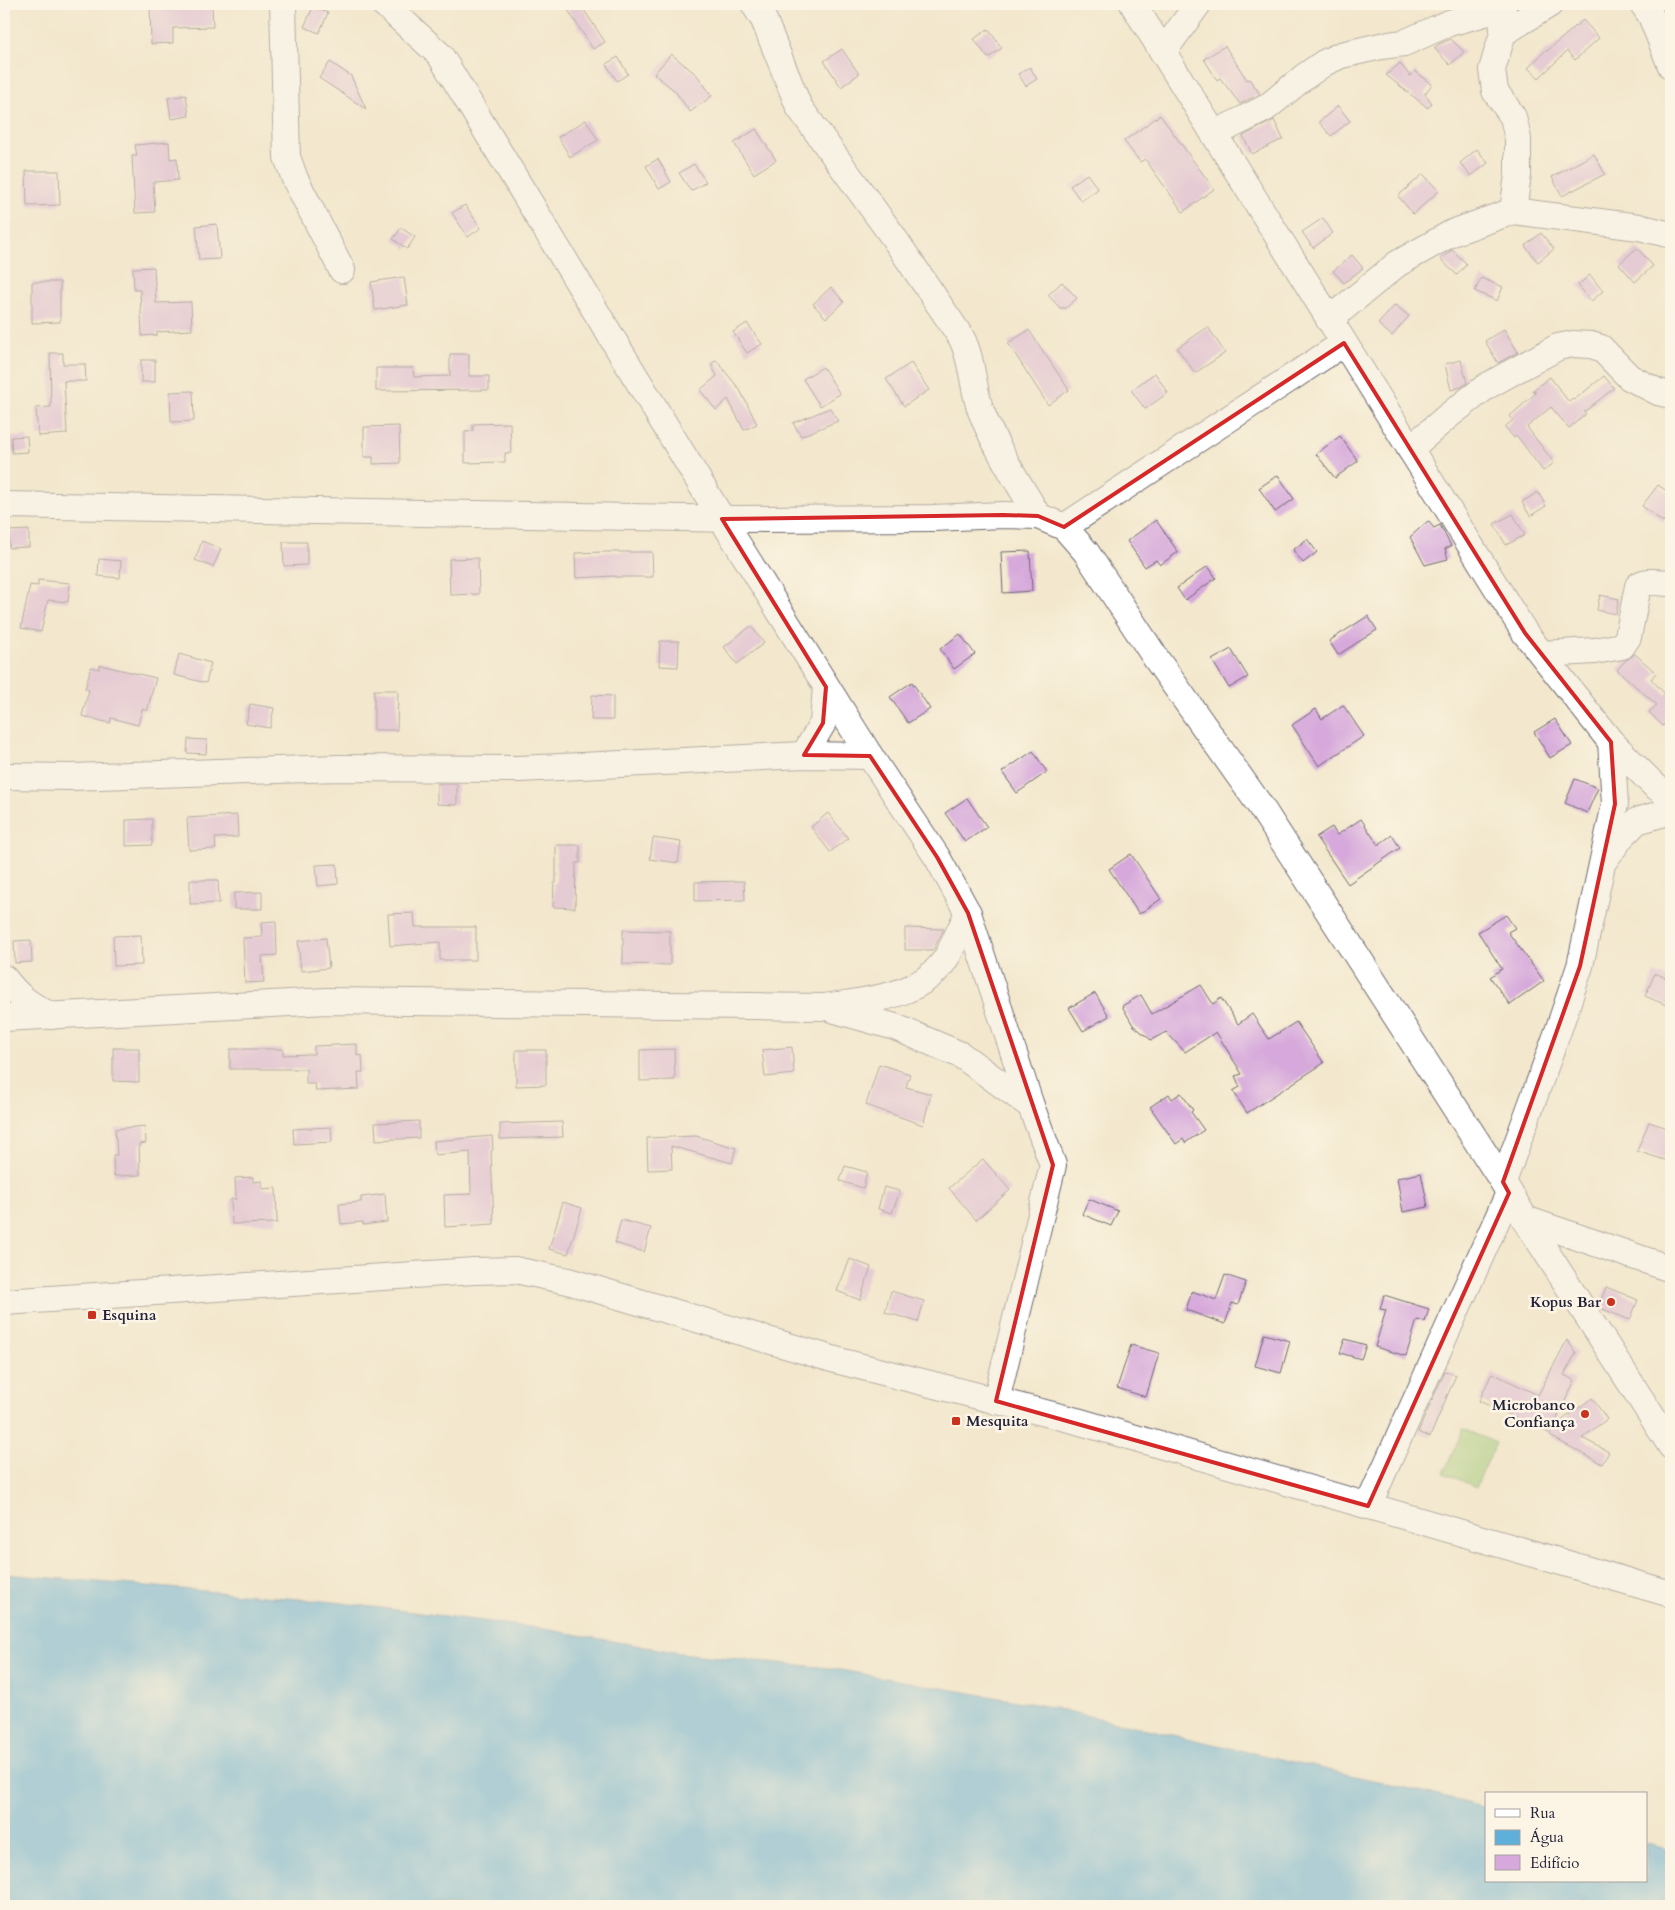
<svg xmlns="http://www.w3.org/2000/svg" width="1675" height="1910" font-family="Cardo,serif">
<rect width="100%" height="100%" fill="#fcf5e5"/>
<filter id="ink" filterUnits="userSpaceOnUse"><feTurbulence type="fractalNoise" baseFrequency=".02" numOctaves="2"/><feDisplacementMap in="SourceGraphic" scale="10" xChannelSelector="R" yChannelSelector="G"/><feConvolveMatrix kernelMatrix="1 2 1 2 8 2 1 2 1" color-interpolation-filters="sRGB"/></filter>
<filter id="wash" filterUnits="userSpaceOnUse"><feTurbulence type="fractalNoise" baseFrequency=".0096" numOctaves="4" result="noise"/><feDisplacementMap in="SourceGraphic" scale="20" xChannelSelector="R" yChannelSelector="G"/><feGaussianBlur stdDeviation="1.12" result="paint"/><feColorMatrix in="noise" values="0 0 0 0 0 0 0 0 0 0 0 0 0 0 0 0 0 1.4 0 .05"/><feComposite in="paint" operator="in"/></filter>
<g filter="url(#wash)">
<rect width="100%" height="100%" fill="#f3e8cd"/>
<path fill="#9cc976" stroke="#5f7658" d="M1463 1429 1496 1443 1476 1487 1444 1473Z"/>
<path fill="#5eafd9" stroke="#40688a" d="M4 1574 335 1602 545 1629 680 1653 829 1668 1045 1706 1395 1785 1486 1808V1881H1646V1844L1671 1850V1906H4Z"/>
<g id="blocks">
<g fill="#d6a8db">
<path d="M150 4H212L213 27 173 28V43L151 44Z"/>
<path d="M564 4H580L605 42 593 49Z"/>
<path d="M313 7 328 13 319 33 304 27Z"/>
<path d="M1583 20 1599 38 1575 60 1567 51 1539 78 1528 68 1546 50 1547 51Z"/>
<path d="M988 29 1002 48 988 58 974 39Z"/>
<path d="M1451 39 1464 52 1450 65 1434 48 1439 44Z"/>
<path d="M1225 46 1247 80 1249 79 1260 94 1240 104 1220 78 1217 80 1204 59Z"/>
<path d="M842 49 859 74 841 87 824 61Z"/>
<path d="M671 54 697 75 712 96 690 112 675 91 654 74Z"/>
<path d="M618 57 628 74 617 81 606 64Z"/>
<path d="M330 62 351 76 366 109 319 78Z"/>
<path d="M1400 63 1410 76 1415 71 1432 84 1425 94 1432 103 1428 108 1386 75Z"/>
<path d="M1030 67 1037 79 1026 86 1018 74Z"/>
<path d="M186 95 189 116 171 119 168 98Z"/>
<path d="M1338 106 1350 121 1331 136 1319 122Z"/>
<path d="M1160 115 1214 189 1183 212 1145 159 1140 162 1124 141Z"/>
<path d="M586 120 598 140 570 157 558 137Z"/>
<path d="M1274 120 1283 139 1252 154 1243 136Z"/>
<path d="M756 129 776 160 754 174 734 143Z"/>
<path d="M169 142 170 159 177 158 178 180 153 182 155 212 135 213 132 156H137L135 145Z"/>
<path d="M1477 149 1488 163 1471 176 1460 163Z"/>
<path d="M1594 154 1605 174 1562 196 1552 177Z"/>
<path d="M658 159 671 182 659 189 646 166Z"/>
<path d="M694 164 706 182 691 191 679 173Z"/>
<path d="M26 171H59L60 205 27 206Z"/>
<path d="M1087 174 1098 189 1081 201 1070 186Z"/>
<path d="M1423 174 1439 191 1413 214 1398 196Z"/>
<path d="M465 205 481 228 468 237 452 213Z"/>
<path d="M1323 218 1333 233 1313 248 1302 232Z"/>
<path d="M217 224 220 259 199 260 196 226Z"/>
<path d="M401 228 415 237 407 249 393 239Z"/>
<path d="M1541 233 1554 249 1538 262 1525 246Z"/>
<path d="M1637 248 1653 266 1635 282 1619 264Z"/>
<path d="M1452 250 1467 264 1457 275 1440 259Z"/>
<path d="M1352 255 1363 268 1344 283 1333 271Z"/>
<path d="M154 267 156 303 191 302 192 330 157 332V335L142 336 140 290H134L133 268Z"/>
<path d="M1590 275 1603 291 1591 301 1578 285Z"/>
<path d="M404 277 408 305 375 310 371 282Z"/>
<path d="M1481 278 1503 287 1497 301 1475 291Z"/>
<path d="M32 282H60V322L32 323Z"/>
<path d="M1062 282 1077 298 1066 308H1060L1048 295Z"/>
<path d="M831 287 844 302 826 318 813 304Z"/>
<path d="M1395 305 1409 316 1392 336 1378 324Z"/>
<path d="M747 323 762 344 747 353 733 332Z"/>
<path d="M1208 327 1225 353 1195 373 1177 348Z"/>
<path d="M1504 329 1518 352 1498 363 1485 341Z"/>
<path d="M1029 330 1069 390 1048 405 1008 343Z"/>
<path d="M50 353H63V364H85L86 381H64L67 434 38 436 36 408 51 407Z"/>
<path d="M450 354H469V376H489V390L376 391V368H413L414 377 450 376Z"/>
<rect x="141" y="360" width="14" height="22"/>
<path d="M716 360 740 390 757 424 744 430 728 399 716 410 700 390 717 376 711 364Z"/>
<path d="M1461 360 1467 383 1461 387 1451 390 1445 364Z"/>
<path d="M911 363 929 390 904 406 886 379Z"/>
<path d="M823 367 840 394 820 406 803 379Z"/>
<path d="M1155 373 1168 393 1145 409 1131 390Z"/>
<path d="M1604 376 1614 388 1584 412 1586 414 1569 428 1551 407 1527 427 1554 463 1543 471 1517 436 1514 438 1505 427 1513 420 1510 416 1536 393 1533 390 1550 377 1569 402 1573 399 1574 400Z"/>
<path d="M193 391 194 421 171 422 170 392Z"/>
<path d="M830 408 838 421 801 436 793 423Z"/>
<path d="M510 423 511 453H505V462L465 463V432L473 431V424Z"/>
<path d="M399 426 400 463 373 464V457H364V427Z"/>
<path d="M27 436 28 452 12 453 11 437Z"/>
<path d="M1340 436 1358 461 1335 478 1316 454Z"/>
<path d="M1278 475 1294 499 1275 512 1259 488Z"/>
<path d="M1658 485 1671 494V511L1663 522 1642 506Z"/>
<path d="M1538 492 1546 506 1530 516 1522 502Z"/>
<path d="M1513 514 1525 535 1506 545 1494 524Z"/>
<path d="M1156 520 1178 552 1160 565 1156 560 1145 567 1127 541Z"/>
<path d="M1428 521 1434 528 1440 525 1451 546 1445 549 1448 559 1425 565 1410 537Z"/>
<path d="M29 530V547L9 548V531Z"/>
<path d="M1307 539 1317 552 1303 563 1293 550Z"/>
<path d="M202 541 221 549 213 567 195 560Z"/>
<path d="M283 542H307V565L284 566Z"/>
<path d="M1030 551 1032 591 1003 593 1001 552Z"/>
<path d="M604 552H652L653 577H615V576L576 578 575 553Z"/>
<path d="M478 558 479 594 450 595 449 559Z"/>
<path d="M99 559 121 561 120 578 98 576Z"/>
<path d="M1208 566 1216 578 1185 600 1177 588Z"/>
<path d="M38 580 70 583 68 602 48 600 41 632 21 628 30 585 38 586Z"/>
<path d="M1600 595 1619 599 1616 614 1597 610Z"/>
<path d="M1368 616 1377 630 1338 655 1329 641Z"/>
<path d="M751 626 764 643 737 664 724 647Z"/>
<path d="M960 634 975 654 954 669 940 649Z"/>
<path d="M660 641H679L678 667 659 666Z"/>
<path d="M1231 649 1248 677 1229 688 1212 660Z"/>
<path d="M179 654 211 663 206 683 174 675Z"/>
<path d="M1635 654 1656 673 1651 679 1666 695 1671 690V718L1663 726 1649 712 1657 705 1617 670 1625 661Z"/>
<path d="M100 665 156 678 147 711 142 709 138 725 111 718 110 723 82 716 89 690 85 689 91 667 99 669Z"/>
<path d="M912 682 930 709 908 723 890 697Z"/>
<path d="M374 690H398L397 730H374Z"/>
<path d="M592 695 613 696V720H591Z"/>
<path d="M250 704 274 708 270 728 246 724Z"/>
<path d="M1343 705 1364 736 1319 766 1292 725 1316 709 1322 719Z"/>
<path d="M1555 719 1572 745 1550 758 1534 732Z"/>
<path d="M188 739 207 740 206 754 187 753Z"/>
<path d="M1033 751 1047 772 1017 793 1002 772Z"/>
<path d="M1575 779 1598 788 1587 813 1565 803Z"/>
<path d="M437 784H457V805L437 804Z"/>
<path d="M967 798 987 827 965 842 945 813Z"/>
<path d="M828 813 848 838 830 852 811 827Z"/>
<path d="M237 815 238 837 215 838 216 849 189 850 187 818Z"/>
<path d="M152 819V845L126 846V820Z"/>
<path d="M1361 819 1378 845 1392 835 1400 848 1348 884 1316 837 1332 827 1337 835Z"/>
<path d="M653 838 681 842 678 863 650 859Z"/>
<path d="M556 845H580V863H576L575 908 553 907 554 883H556Z"/>
<path d="M1131 854 1161 899 1139 914 1109 869Z"/>
<path d="M337 864 338 884 318 886 316 865Z"/>
<path d="M190 880H218L219 903 190 904Z"/>
<path d="M744 881 745 900 695 901V882Z"/>
<path d="M262 892V909H234V893Z"/>
<path d="M414 913 415 927H476V960H440V942L390 946 388 914Z"/>
<path d="M1506 915 1515 928 1508 932 1544 981 1510 1005 1490 977 1502 969 1478 932Z"/>
<path d="M276 921 277 955 262 956 264 982 245 983 243 938 262 937 261 922Z"/>
<path d="M905 928 944 929 933 950H905Z"/>
<path d="M623 930 670 931V965L623 964Z"/>
<path d="M141 935 142 965 114 966 113 936Z"/>
<path d="M326 938 329 968 301 971 298 941Z"/>
<path d="M31 940 32 962 15 963 14 941Z"/>
<path d="M1655 973 1671 980V1007L1645 996Z"/>
<path d="M1201 985 1213 1004 1221 998 1238 1024 1252 1014 1269 1039 1296 1022 1324 1063 1247 1113 1233 1091 1240 1087 1235 1076 1242 1074 1216 1032 1185 1052 1166 1032 1151 1040 1133 1025 1122 1006 1141 995 1152 1014Z"/>
<path d="M1095 993 1109 1016 1083 1031 1069 1008Z"/>
<path d="M357 1044V1056L362 1055 363 1072H358L359 1089 316 1091 315 1084H306V1069H230V1049H283V1055L314 1054V1046Z"/>
<path d="M792 1047 794 1074 765 1077 762 1050Z"/>
<path d="M113 1048H139V1082L113 1081Z"/>
<path d="M674 1049 675 1080 640 1081V1050Z"/>
<path d="M516 1050H546V1085L516 1086Z"/>
<path d="M879 1064 910 1074 906 1087 931 1094 923 1125 866 1105Z"/>
<path d="M1181 1093 1193 1110 1191 1112 1204 1130 1185 1143 1183 1139 1176 1144 1150 1107 1169 1094 1172 1099Z"/>
<path d="M419 1121V1138L376 1140 375 1123Z"/>
<path d="M562 1122 563 1137 500 1139V1124Z"/>
<path d="M1649 1122 1671 1129V1162L1637 1151Z"/>
<path d="M145 1126 146 1143 139 1144 140 1175 114 1176 113 1155H117L115 1129Z"/>
<path d="M331 1127 332 1142 294 1144 293 1129Z"/>
<path d="M492 1136 493 1150 491 1151 494 1224 445 1227 444 1195 471 1194 470 1152 435 1155 434 1141Z"/>
<path d="M696 1136 736 1148 732 1163 671 1146 672 1169 648 1170 647 1138Z"/>
<path d="M983 1159 1010 1190 976 1220 949 1188Z"/>
<path d="M845 1166 867 1172 863 1188 840 1181Z"/>
<path d="M1421 1173 1428 1207 1403 1212 1397 1178Z"/>
<path d="M253 1177V1182L262 1181V1189L276 1188 277 1223 232 1224 231 1199H236L235 1178Z"/>
<path d="M884 1187 900 1191 892 1213 878 1209Z"/>
<path d="M385 1194 387 1222 363 1225V1222L341 1224 339 1204 361 1202V1197Z"/>
<path d="M1089 1199 1118 1211 1111 1226 1082 1214Z"/>
<path d="M563 1202 582 1208 568 1254 549 1249Z"/>
<path d="M621 1220 651 1228 644 1252 615 1243Z"/>
<path d="M850 1259 871 1267 860 1300 837 1291Z"/>
<path d="M1225 1275 1246 1282 1238 1305 1232 1303 1225 1324 1186 1310 1192 1291 1216 1300Z"/>
<path d="M1606 1287 1638 1300 1630 1320 1600 1308 1599 1306Z"/>
<path d="M891 1291 924 1301 918 1322 885 1312Z"/>
<path d="M1384 1295 1429 1309 1425 1322 1417 1320 1406 1356 1375 1347 1386 1310 1380 1309Z"/>
<path d="M1264 1334 1290 1341 1281 1373 1255 1366Z"/>
<path d="M1345 1339 1366 1345 1361 1359 1340 1353Z"/>
<path d="M1567 1340 1576 1353 1564 1375 1575 1380 1553 1427 1592 1398 1607 1419 1582 1438 1609 1452 1602 1464 1550 1436 1551 1434 1479 1401 1492 1373 1538 1395Z"/>
<path d="M1131 1345 1159 1353 1146 1397 1117 1388Z"/>
<path d="M1445 1371 1456 1375 1430 1437 1418 1432Z"/>
</g>
</g>
</g>
<g filter="url(#ink)">
<use href="#blocks" fill-opacity="0" stroke="#6b676e" stroke-width="1"/>
<g fill="none" stroke-linecap="round" stroke-linejoin="round">
<g stroke="#6b676e" stroke-width="28">
<g id="minor">
<path d="M283 4 287 157 295 179 342 270"/>
<path d="M384 4 440 55 722 519 870 756 937 857 968 913 1031 1106 1053 1165 996 1401"/>
<path d="M754 4 764 20 799 107 892 235 961 337C973 359 972 387 981 411 995 447 1018 482 1038 516"/>
<path d="M1133 4 1525 633 1611 742 1655 786 1671 797"/>
<path d="M1502 4 1503 33 1492 70 1495 91 1513 117 1518 139V175L1513 211"/>
<path d="M1643 4 1651 16 1671 66"/>
<path d="M1503 33 1550 4"/>
<path d="M1163 52 1198 4"/>
<path d="M1214 134 1266 108 1304 77 1324 63 1341 55 1381 46 1404 43 1449 23 1503 8"/>
<path d="M1329 320 1397 264 1452 233 1513 211 1639 227 1671 235"/>
<path d="M1410 449 1448 416 1487 386 1558 347 1573 344 1591 345 1601 348 1629 377 1658 392 1671 395"/>
<path d="M4 505 735 519 933 518 1003 515 1038 516 1064 527 1086 552 1157 660 1259 804 1503 1182 1525 1219 1671 1446"/>
<path d="M1064 527 1344 343"/>
<path d="M1542 654 1595 651 1622 646 1628 637 1638 586C1646 579 1661 583 1671 583"/>
<path d="M804 755 823 723 826 687"/>
<path d="M4 776 71 777 339 768 519 769 804 755 870 756"/>
<path d="M1606 858 1622 836 1637 821 1671 811"/>
<path d="M4 978C19 998 30 1005 52 1016"/>
<path d="M832 1009 895 1027 961 1055 1031 1106"/>
<path d="M4 1018 327 1001 824 1007C868 1000 923 998 948 955 955 942 961 927 968 913"/>
<path d="M1503 1182 1557 1034 1580 966 1615 804 1611 742"/>
<path d="M1525 1219 1671 1269"/>
<path d="M4 1302 474 1271 515 1270 568 1281 839 1361 1077 1421 1671 1594"/>
<path d="M1368 1506 1509 1193"/>
</g>
</g>
<use href="#minor" stroke="#fff" stroke-width="26"/>
</g>
</g>
<path d="M0 0H1675V1910H0ZM1344 343 1525 633 1611 742 1615 804 1580 966 1503 1182 1509 1193 1368 1506 996 1401 1053 1165 968 913 937 857 870 756 804 755 823 723 826 687 722 519 1003 515 1038 516 1064 527Z" fill="#f3e8cd" fill-opacity=".55" fill-rule="evenodd"/>
<path fill="none" stroke="#d62828" stroke-width="4" stroke-linejoin="round" d="M1344 343 1525 633 1611 742 1615 804 1580 966 1503 1182 1509 1193 1368 1506 996 1401 1053 1165 968 913 937 857 870 756 804 755 823 723 826 687 722 519 1003 515 1038 516 1064 527Z"/>
<g fill="#c8321e" stroke="#fcf5e5" stroke-width="2">
<circle cx="1611" cy="1302" r="5"/>
<rect x="87" y="1310" width="10" height="10" rx="2.5"/>
<circle cx="1585" cy="1414" r="5"/>
<rect x="951" y="1416" width="10" height="10" rx="2.5"/>
</g>
<g text-anchor="middle" stroke-width="5" stroke-linejoin="round" paint-order="stroke">
<g font-size="15" font-weight="bold" fill="#22223b" stroke="#fcf5e5" text-anchor="end">
<text x="1601" y="1307">Kopus Bar</text>
<text x="102" y="1320" text-anchor="start">Esquina</text>
<text x="1575" y="1410">Microbanco<tspan x="1575" dy="17">Confiança</tspan></text>
<text x="966" y="1426" text-anchor="start">Mesquita</text>
</g>
</g>
<rect width="1675" height="1910" fill="none" stroke="#fcf5e5" stroke-width="20"/>
<rect x="1485" y="1792" width="162" height="90" fill="#fcf5e5" stroke="#a5a1a1"/>
<rect x="1495" y="1809" width="25" height="8" fill="#ffffff" stroke="#a5a1a1"/>
<text x="1530" y="1818" font-size="15" fill="#22223b">Rua</text>
<rect x="1495" y="1830" width="25" height="15" fill="#5eafd9" stroke="#a5a1a1"/>
<text x="1530" y="1842" font-size="15" fill="#22223b">Água</text>
<rect x="1495" y="1855" width="25" height="15" fill="#d6a8db" stroke="#a5a1a1"/>
<text x="1530" y="1868" font-size="15" fill="#22223b">Edifício</text>
</svg>
